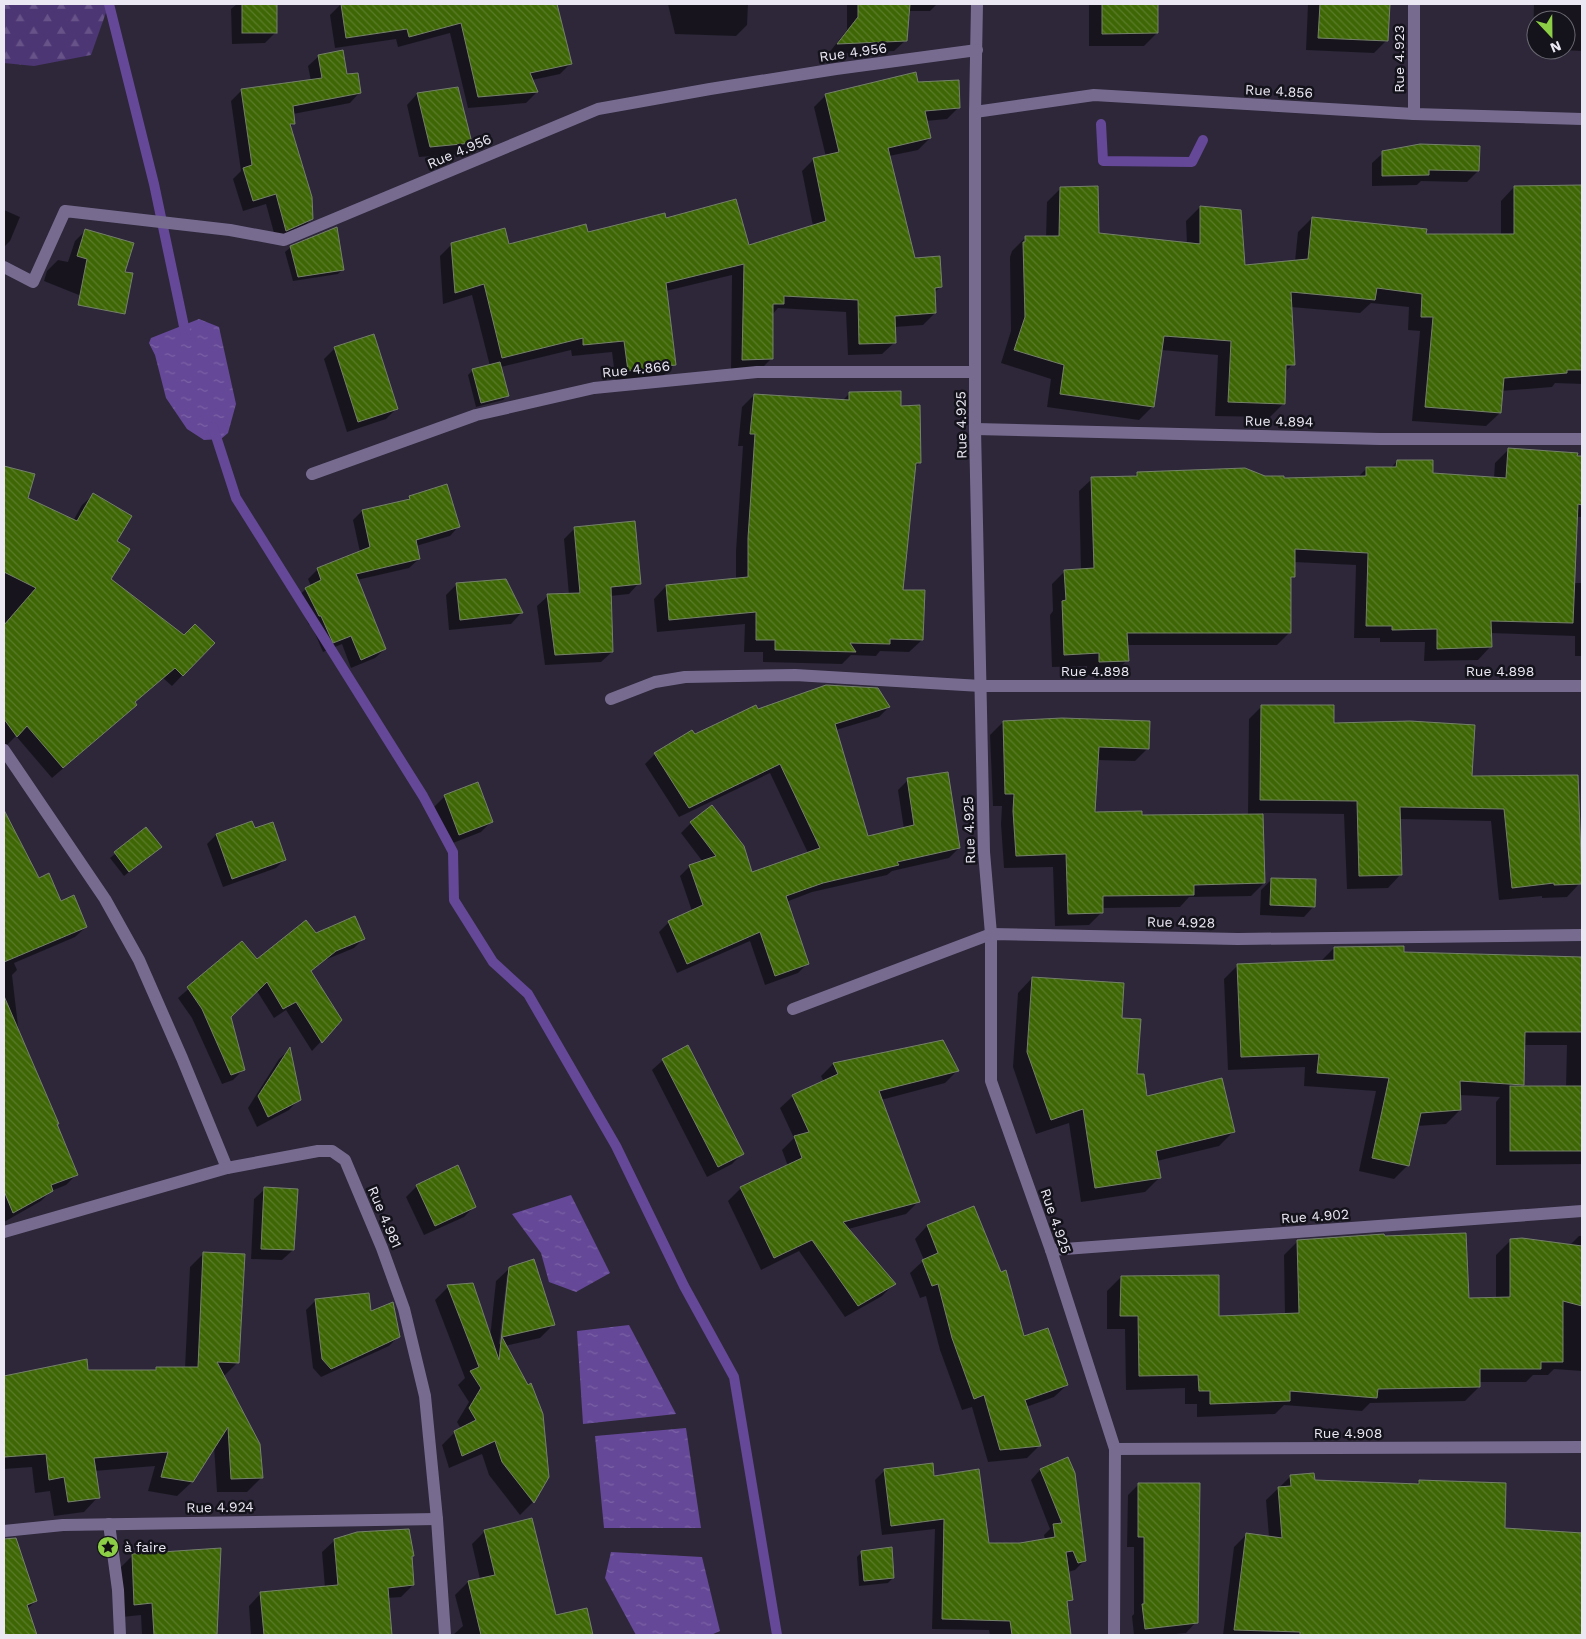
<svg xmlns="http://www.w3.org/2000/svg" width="1586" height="1639" font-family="'Work Sans',sans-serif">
<defs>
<pattern id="forest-firs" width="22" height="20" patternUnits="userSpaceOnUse" patternTransform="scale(1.25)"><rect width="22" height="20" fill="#4d3674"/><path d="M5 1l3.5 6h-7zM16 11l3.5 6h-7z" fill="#675388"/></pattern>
<pattern id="water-ripples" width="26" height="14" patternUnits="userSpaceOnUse" patternTransform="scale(1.25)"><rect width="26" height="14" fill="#654897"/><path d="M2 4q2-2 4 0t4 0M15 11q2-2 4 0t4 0" fill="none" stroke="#7b62a6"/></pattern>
<pattern id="building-back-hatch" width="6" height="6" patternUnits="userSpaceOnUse" patternTransform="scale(1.25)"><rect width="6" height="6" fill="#3e6605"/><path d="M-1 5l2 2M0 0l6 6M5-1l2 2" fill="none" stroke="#5a7c2a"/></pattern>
</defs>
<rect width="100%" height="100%" fill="#2d2739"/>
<path fill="url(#forest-firs)" d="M4 4H109L91 55 34 66 4 63Z"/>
<g fill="url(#water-ripples)">
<path d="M199 319 219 327 236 404 228 433 221 439 204 440 187 429 166 398 155 355 149 343 151 338Z"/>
<path d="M571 1195 610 1273 576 1292 549 1282 541 1253 512 1214Z"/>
<path d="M629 1325 676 1414 583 1424 577 1331Z"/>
<path d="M686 1428 701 1528H604L595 1436Z"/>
<path d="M611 1552 702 1557 720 1631 711 1635H636L605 1578Z"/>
</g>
<g fill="#0007" fill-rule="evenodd">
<path d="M237 4H275L276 32 265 43 232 44 231 9Z"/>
<path d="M341 4H556L571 63 560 74 532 80 537 92 526 103 468 108 450 33 398 47 396 39 335 48 330 15Z"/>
<path d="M668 4H748L747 25 736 36 675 34Z"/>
<path d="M847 4H937L930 11H910V17L907 20 906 40 894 51 828 54 847 30Z"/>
<path d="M1089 4H1157V33L1144 46H1089Z"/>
<path d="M1308 4H1388L1387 40 1374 53 1306 50Z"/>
<path d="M1534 4H1582V51L1560 50H1566V20H1536V41H1533Z"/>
<path d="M319 56 346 76 360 92 350 103 293 114 294 123 290 127 312 218 302 229 276 240 266 204 243 211 233 179 241 171 231 101 241 91 311 81 308 66Z"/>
<path d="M917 84 959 107 947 119 926 121 930 138 918 150 889 156 914 260 941 286 934 293 935 313 923 325 894 327 895 342 882 354 848 355 846 312 778 308 772 315V358L760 370 731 371 732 275 666 291 675 364 663 376 616 383 612 352 572 356 571 350 501 367 508 395 503 400 476 407 468 375 473 370 490 366 472 295 443 304 440 256 452 244 508 246 587 234 665 220 748 247 813 226 802 171 814 159 826 157 814 107 826 95Z"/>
<path d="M417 94 470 143 460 154 419 157 407 105Z"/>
<path d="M1383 153 1478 171 1467 182 1421 181 1417 185 1372 186V163Z"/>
<path d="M1514 187H1582V384L1555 383 1552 387 1501 391 1500 413 1486 426 1412 421 1420 331 1408 330 1409 307 1371 303 1360 313 1291 307 1293 364 1284 373V403L1270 417 1215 416 1218 355 1161 350 1153 406 1139 420 1047 407 1051 379 1001 363 1011 331 1010 257 1012 251 1026 237H1046L1047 202 1061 188 1098 234 1187 244 1186 221 1200 207 1244 266 1295 261 1298 232 1312 218 1425 235H1501V201Z"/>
<path d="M4 210 20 217 10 241 5 246Z"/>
<path d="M85 231 124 273 116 310 44 281 47 271 58 260 68 262 75 241Z"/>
<path d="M291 247 343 269 338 274 293 281 285 252Z"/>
<path d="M335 348 397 408 386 419 347 432 324 359Z"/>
<path d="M850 393 900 407 920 463 914 468 902 591 922 640 909 652 880 651 876 656 851 655 842 664 763 662V652H744L745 624 657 632 654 599 666 586 736 579V551L743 446H738L742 407 754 395 843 400Z"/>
<path d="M1508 450 1582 457V517H1576L1574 583H1582V656H1575V636L1490 633V647L1478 660 1424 661 1425 642H1380V638H1354L1356 565 1294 562V576L1290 580V632L1277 645H1127V660L1115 673 1087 675V666L1052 667 1050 615 1053 611 1052 584 1065 571 1081 570 1079 491 1092 479 1133 477 1137 473 1283 479 1358 477 1367 468H1391L1397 461 1432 474 1494 478 1495 463Z"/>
<path d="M4 467 26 499 73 521 82 505 93 495 115 541 109 579 184 637 213 643 172 686 163 678 134 703 125 715 52 778 16 736 6 746 4 743Z"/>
<path d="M410 497 459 526 450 536 416 546 419 559 409 568 357 580 385 649 375 658 351 668 342 644 323 652 311 624 309 625 296 598 306 589 311 586 308 579 318 569 360 552 353 520 362 511 405 501Z"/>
<path d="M575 528 639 583 629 594 610 596 612 652 601 662 545 665 537 606 548 596 569 595 564 539Z"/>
<path d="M457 584 521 613 511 624 449 630 446 595Z"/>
<path d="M1262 706 1333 724 1471 777 1577 776 1580 883 1567 897 1542 898V896L1499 900 1491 821 1400 819 1401 874 1388 888 1347 889 1344 814 1262 813 1264 883 1251 896 1189 897 1180 907 1102 908V912L1089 925 1055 926 1053 867 1004 868 1001 824 1002 806H993L990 735 1003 722 1148 748 1135 761 1097 760 1094 813 1141 816 1248 815 1249 719Z"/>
<path d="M889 707 879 717 836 730 867 837 904 829 898 790 908 780 959 848 949 858 892 871 887 875 812 892 786 902 808 963 798 973 765 985 750 941 677 973 659 932 669 922 692 911 680 876 690 866 703 862 681 833 691 823 712 806 752 874 808 853 770 773 679 817 645 764 655 754 694 736 757 711Z"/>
<path d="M445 796 492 821 481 832 448 845 434 807Z"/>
<path d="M251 823 254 830 285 859 276 868 223 887 207 844 216 835Z"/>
<path d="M4 824 38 879 86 927 75 937 14 963 17 970 12 975 19 1034 41 1120 4 1128Z"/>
<path d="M146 829 155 852 124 876 110 858Z"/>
<path d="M1272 879 1314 906 1304 917 1260 915 1261 890Z"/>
<path d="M316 934 364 938 354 948 325 960 310 972 341 1020 312 1051 286 1010 274 1018 257 991 229 1017 243 1070 233 1080 222 1084 192 1018 178 998 242 943 256 961Z"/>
<path d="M1334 948 1403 953 1582 959V1164L1496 1165V1102L1500 1097 1459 1095 1460 1110 1446 1124 1417 1126 1408 1165 1394 1179 1359 1171 1376 1091 1304 1086 1305 1067 1228 1070 1224 979 1238 965 1321 961ZM1524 1045H1567L1566 1087 1519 1088 1523 1084Z"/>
<path d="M1032 978 1121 1019 1136 1076 1146 1097 1234 1131 1219 1146 1157 1161 1160 1177 1145 1192 1081 1202 1069 1123 1036 1134 1013 1067 1018 993Z"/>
<path d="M942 1042 957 1071 945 1083 881 1100 918 1202 906 1214 848 1229 894 1284 882 1296 845 1317 799 1251 761 1270 728 1201 741 1188 788 1166 782 1150 794 1138 780 1108 793 1096 824 1082 821 1076 833 1064Z"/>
<path d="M289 1050 299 1099 289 1110 257 1127 248 1108 279 1059Z"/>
<path d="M663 1060 742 1154 732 1164 707 1177 652 1070Z"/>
<path d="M57 1127 76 1175 66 1185 51 1191 41 1201 4 1222V1152Z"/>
<path d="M458 1167 475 1206 464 1217 424 1235 406 1197 416 1187Z"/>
<path d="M265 1189 293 1250 282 1260 251 1259 254 1199Z"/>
<path d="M974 1208 1024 1338 1067 1385 1054 1397 1026 1407 1039 1446 1027 1458 988 1462 972 1407 962 1410 940 1350 926 1296 920 1298 910 1273 924 1260 915 1239 927 1226Z"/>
<path d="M1579 1236H1582V1371L1554 1369 1548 1375H1533L1526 1382H1479V1387L1465 1401 1370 1403 1362 1411 1284 1405 1275 1414 1197 1417V1404H1185V1388L1126 1390 1125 1329H1107V1291L1121 1277 1217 1318 1285 1315 1284 1255 1298 1241 1468 1299H1496V1255L1510 1241 1569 1246Z"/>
<path d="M204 1253 238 1362 223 1377 261 1478 247 1492H217L214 1446 192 1482 177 1496 148 1491 155 1466 94 1471 98 1497 84 1512 54 1516 50 1491 35 1493 32 1467 4 1469V1377L86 1360V1371L153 1372 157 1368H185L190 1267Z"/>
<path d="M510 1268 553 1325 540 1338 505 1346 548 1476 533 1502 520 1515 489 1475 482 1454 449 1468 442 1445 455 1432 461 1429 457 1422 469 1402 458 1385 465 1378 435 1300 448 1287 472 1284 490 1338 496 1281ZM507 1275H510L502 1344H499Z"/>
<path d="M316 1300 370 1312 399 1336 389 1346 321 1377 313 1368 306 1310Z"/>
<path d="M885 1470 933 1477 988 1544H1020L1045 1540 1044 1535 1050 1529 1031 1480 1040 1470 1085 1560 1075 1570 1068 1572 1071 1599 1066 1605 1070 1635H990L989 1630 932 1629 935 1529 882 1535 875 1480Z"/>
<path d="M1290 1477 1313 1481 1415 1485 1419 1481 1503 1529 1582 1534V1635H1223L1234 1547 1247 1534 1269 1537 1266 1500Z"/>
<path d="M1139 1484 1196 1622 1186 1633 1165 1635H1134L1132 1616 1134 1614V1547H1127L1128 1495Z"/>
<path d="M485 1531 555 1617 586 1610 591 1635H453L463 1626 455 1595 468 1582 480 1579 472 1544Z"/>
<path d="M335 1540 410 1557 413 1585 401 1597 387 1598 390 1635H251L249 1606 261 1593 325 1588 322 1552Z"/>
<path d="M220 1549 216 1635H142L141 1615 122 1617 121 1567 133 1555Z"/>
<path d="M862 1552 893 1578 888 1583 859 1586 857 1557Z"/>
<path d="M20 1554 36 1601 27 1609 36 1635H4V1559Z"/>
</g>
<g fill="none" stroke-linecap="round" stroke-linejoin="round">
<g stroke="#654897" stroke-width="10">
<path d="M109 4 154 184 186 336"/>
<path d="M1101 124 1103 161 1192 162 1203 140"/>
<path d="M213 427 236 498 423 796 453 852 454 900 493 962 528 994 616 1146 684 1286 734 1377 777 1635"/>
</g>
</g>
<g fill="url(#building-back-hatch)" stroke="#75806b">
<rect x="242" y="4" width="35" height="29"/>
<path d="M341 4H557L572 64 530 73 538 92 478 97 461 23 409 37 407 29 346 38Z"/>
<path d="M858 4H910L907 41 837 44 858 17Z"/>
<path d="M1102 4H1158V33L1102 34Z"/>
<path d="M1320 4H1390L1388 41 1318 38Z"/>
<path d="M343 50 347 74 358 73 361 93 293 106 295 124H290L312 197 313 219 286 231 276 194 253 201 243 168 252 165 241 89 322 78 318 55Z"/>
<path d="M916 72 918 82 959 80 960 108 925 111 931 138 888 148 915 258 940 256 942 287 935 288 936 313 895 316 896 343 859 344 858 300 784 296V304H773V359L742 360 744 264 666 283 676 365 628 371 624 341 583 345V338L502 358 484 284 455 293 451 243 505 228 509 244 586 224 588 232 665 213 666 218 736 199 749 245 826 221 813 158 839 152 825 94Z"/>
<path d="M458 87 472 143 430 147 417 93Z"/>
<path d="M1420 144 1480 146 1479 171 1429 170V175L1382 176V151Z"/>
<path d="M1582 185V370H1567V373L1504 378 1501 413 1425 407 1433 317H1421L1422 294 1377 288 1375 300 1291 292 1295 365H1286L1285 404 1228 402 1231 341 1164 336 1154 407 1060 394 1064 365 1014 350 1025 317 1023 242H1025V236H1059L1060 187 1098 186 1099 233 1200 244V206L1241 210 1245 265 1308 259 1312 217 1427 229 1426 234H1514V186Z"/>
<path d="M337 227 344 270 298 277 290 246Z"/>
<path d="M85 229 134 243 125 272 133 273 125 314 78 305 87 259 77 256Z"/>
<path d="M374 334 398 409 358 422 334 347Z"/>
<path d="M500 362 509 396 481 403 472 369Z"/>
<path d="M901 391V406L920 405 921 463H916L903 590H925L923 640 890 639V644L850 643 856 652 775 650V640H756V612L669 620 666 585 748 577V538L755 434H750L754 394 849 400V392Z"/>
<path d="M1508 448 1578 453 1577 456H1582V505L1578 504 1573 623 1491 621 1492 647 1437 649V629L1392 630V626H1366L1368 553 1295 549V577H1291V633H1127L1129 661 1099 662V653L1064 655 1062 601 1066 600 1064 570 1094 568 1091 477 1137 476V472L1245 468 1265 476H1284V478L1366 476V467H1396L1397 460H1433V473L1506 478Z"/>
<path d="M4 466 35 474 28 498 77 521 93 493 132 516 117 541 130 549 111 579 184 635 195 624 215 643 183 676 175 668 135 702 137 705 63 768 27 726 17 737 4 719V625L36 588 4 572Z"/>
<path d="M447 484 460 527 416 540 420 559 356 574 386 649 361 660 351 636 333 643 321 616H319L305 588 321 580 317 568 370 547 362 510 410 499 409 496Z"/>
<path d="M635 521 641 584 611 587 613 652 555 655 547 594 580 593 574 527Z"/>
<path d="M506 579 523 613 460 620 456 583Z"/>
<path d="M826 685 878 688 890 707 835 724 868 836 914 825 907 778 948 772 960 848 897 862 899 865 823 883 786 896 809 964 775 976 760 932 687 964 668 921 703 905 689 865 716 856 690 822 712 805 744 846 752 872 820 848 780 764 689 808 654 753 692 730 695 734 756 705 758 709Z"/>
<path d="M1261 705H1334V723L1410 721 1475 725 1472 776 1578 775 1582 884 1554 885V883L1512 888 1504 809 1400 807 1402 875 1359 876 1357 801 1260 800Z"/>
<path d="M1062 718 1150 721 1149 749 1099 747 1095 812 1142 811V815L1263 814 1265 883 1194 885V895L1103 896V913L1068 914 1066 854 1016 856 1013 811 1014 794H1005L1003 721Z"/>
<path d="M478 782 493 822 459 835 444 795Z"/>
<path d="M4 810 39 878 49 873 61 901 74 895 87 927 4 962Z"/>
<path d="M252 821 255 828 273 822 286 860 232 879 216 834Z"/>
<path d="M146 827 162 847 129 872 114 852Z"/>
<path d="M1271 878 1316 879 1315 907 1270 905Z"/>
<path d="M355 916 365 939 336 951 311 971 342 1020 322 1043 296 1002 283 1009 267 982 231 1017 245 1070 231 1075 202 1009 187 987 242 941 257 959 306 920 316 933Z"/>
<path d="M1404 946V952L1582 957V1032H1525L1524 1085 1460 1081 1461 1110 1421 1113 1409 1166 1372 1158 1389 1078 1317 1073 1319 1054 1241 1057 1237 964 1334 960V947Z"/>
<path d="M1032 977 1124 983 1122 1018 1141 1019 1137 1074H1144L1147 1096 1222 1078 1235 1132 1156 1151 1161 1178 1095 1188 1083 1109 1051 1120 1027 1052Z"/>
<path d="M4 996 59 1124H57L78 1175 51 1185 53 1191 13 1213 4 1191Z"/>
<path d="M943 1040 959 1071 879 1091 920 1202 843 1222 896 1284 858 1306 812 1240 774 1258 740 1187 802 1158 794 1136 809 1132 792 1095 838 1074 833 1063Z"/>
<path d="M688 1045 744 1154 718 1167 662 1059Z"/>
<path d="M290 1047 301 1100 268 1117 258 1096Z"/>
<rect x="1510" y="1086" width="72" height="65"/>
<path d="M458 1165 476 1207 435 1226 416 1185Z"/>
<path d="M264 1187 298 1189 294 1250 261 1249Z"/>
<path d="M974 1206 1001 1272 1006 1270 1024 1336 1048 1328 1068 1385 1025 1400 1041 1446 1000 1450 984 1395 974 1399 952 1338 938 1284 932 1286 922 1260 938 1253 927 1225Z"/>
<path d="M1466 1233 1469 1298 1510 1297V1239L1522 1238 1582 1246V1306L1563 1301V1362H1541V1369H1480V1387L1378 1389 1377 1398 1290 1391V1401L1210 1404V1391H1199L1198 1375 1139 1376 1138 1316H1120L1121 1276 1219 1275V1316L1299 1313 1297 1240 1384 1234 1385 1236Z"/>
<path d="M203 1252 245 1254 239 1363 217 1362 260 1444 263 1478 231 1479 228 1427 193 1482 161 1477 168 1452 94 1458 100 1498 68 1502 64 1477 49 1480 46 1454 4 1457V1376L87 1359 88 1370H156V1367H198Z"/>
<path d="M534 1259 555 1325 502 1337 528 1385 531 1383 543 1414 549 1477 534 1503 502 1462 495 1441 462 1456 454 1431 476 1420 469 1408 481 1388 470 1371 479 1367 447 1285 473 1283 499 1360 509 1267Z"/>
<path d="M369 1293 371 1311 393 1302 400 1337 331 1369 322 1359 315 1299Z"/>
<path d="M1068 1457 1075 1473 1086 1561 1078 1563 1073 1551 1066 1552 1073 1600 1067 1601 1071 1635H1012L1010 1621 942 1619 944 1519 891 1526 884 1469 933 1463 934 1476 979 1469 989 1543H1020L1055 1537 1053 1524 1062 1523 1040 1469Z"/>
<path d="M1314 1473 1315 1480 1419 1484V1480L1506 1483 1505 1528 1582 1533V1635H1300V1632L1234 1630 1246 1533 1282 1538 1278 1487 1291 1486 1290 1475Z"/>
<path d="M1138 1483H1200L1198 1623 1145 1629 1142 1604H1144V1537H1138Z"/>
<path d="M532 1518 556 1615 587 1608 593 1635H481L468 1581 495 1575 484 1530Z"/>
<path d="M409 1529 414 1556H412L414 1585 388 1588 392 1635H264L260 1592 338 1585 334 1539 357 1532Z"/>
<path d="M16 1538 37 1601 27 1605 37 1635H4V1539Z"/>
<path d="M892 1547 894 1578 864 1581 861 1551Z"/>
<path d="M221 1548 217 1635H154L152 1603 134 1605 132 1554Z"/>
</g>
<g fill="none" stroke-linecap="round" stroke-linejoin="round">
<g stroke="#776c90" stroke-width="12">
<path d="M977 4 975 112V429L984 852 991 934V1081L1051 1250 1115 1449 1114 1635"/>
<path d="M975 112 1094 95 1414 114 1582 119"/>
<path d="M1414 114V4"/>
<path d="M4 267 33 282 65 211 230 230 284 240 598 109 710 89 836 69 977 50"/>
<path d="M975 429 1380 439H1582"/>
<path d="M312 474 476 415 594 388 757 372H975"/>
<path d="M611 699 655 682 685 677 795 675 981 686H1582"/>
<path d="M4 750 105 899 139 960 182 1058 227 1168"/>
<path d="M793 1009 991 934 1238 939 1582 935"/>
<path d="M4 1232 227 1168 318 1151H332L345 1160 382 1248 404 1309 425 1396 437 1519 445 1635"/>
<path d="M1051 1250 1582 1211"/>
<path d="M1115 1449 1582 1447"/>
<path d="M109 1524 118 1590 120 1635"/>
<path d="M4 1531 63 1525 437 1519"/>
</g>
</g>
<defs>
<g id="sight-disc" transform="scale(1.125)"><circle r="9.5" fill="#8cce45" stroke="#14121a"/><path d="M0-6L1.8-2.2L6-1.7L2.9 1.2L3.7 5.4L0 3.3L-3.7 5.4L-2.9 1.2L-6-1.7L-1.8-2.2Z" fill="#111"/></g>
</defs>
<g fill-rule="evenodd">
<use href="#sight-disc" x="108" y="1547"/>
</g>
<g text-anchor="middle" stroke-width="5" stroke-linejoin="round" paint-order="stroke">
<g font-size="14" fill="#ebe8f4" stroke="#14121a">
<text transform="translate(853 52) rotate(-8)" y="5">Rue 4.956</text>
<text transform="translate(1399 59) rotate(-90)" y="5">Rue 4.923</text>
<text transform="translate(1279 91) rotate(3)" y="5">Rue 4.856</text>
<text transform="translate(459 151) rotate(-23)" y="5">Rue 4.956</text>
<text transform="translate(636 369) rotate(-6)" y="5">Rue 4.866</text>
<text transform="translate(1279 421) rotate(1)" y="5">Rue 4.894</text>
<text transform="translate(961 425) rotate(-91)" y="5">Rue 4.925</text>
<text x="1095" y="676">Rue 4.898</text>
<text x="1500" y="676">Rue 4.898</text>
<text transform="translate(969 830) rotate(-92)" y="5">Rue 4.925</text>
<text transform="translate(1181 922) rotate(1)" y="5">Rue 4.928</text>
<text transform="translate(1315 1216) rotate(-4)" y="5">Rue 4.902</text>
<text transform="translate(385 1217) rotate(67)" y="5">Rue 4.981</text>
<text transform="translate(1056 1221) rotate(71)" y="5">Rue 4.925</text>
<text x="1348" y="1438">Rue 4.908</text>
<text transform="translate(220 1507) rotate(-1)" y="5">Rue 4.924</text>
</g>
<g font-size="14" fill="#ebe8f4" stroke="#14121a" text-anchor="start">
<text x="124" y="1552">à faire</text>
</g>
</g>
<rect width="1586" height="1639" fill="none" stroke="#ebe8f4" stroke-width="10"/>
<g transform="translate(1551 35) rotate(158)"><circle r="24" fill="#14121a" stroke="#6a6871"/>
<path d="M0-4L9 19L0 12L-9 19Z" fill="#8cce45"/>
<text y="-8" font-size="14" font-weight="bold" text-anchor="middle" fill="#ebe8f4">N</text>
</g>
</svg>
